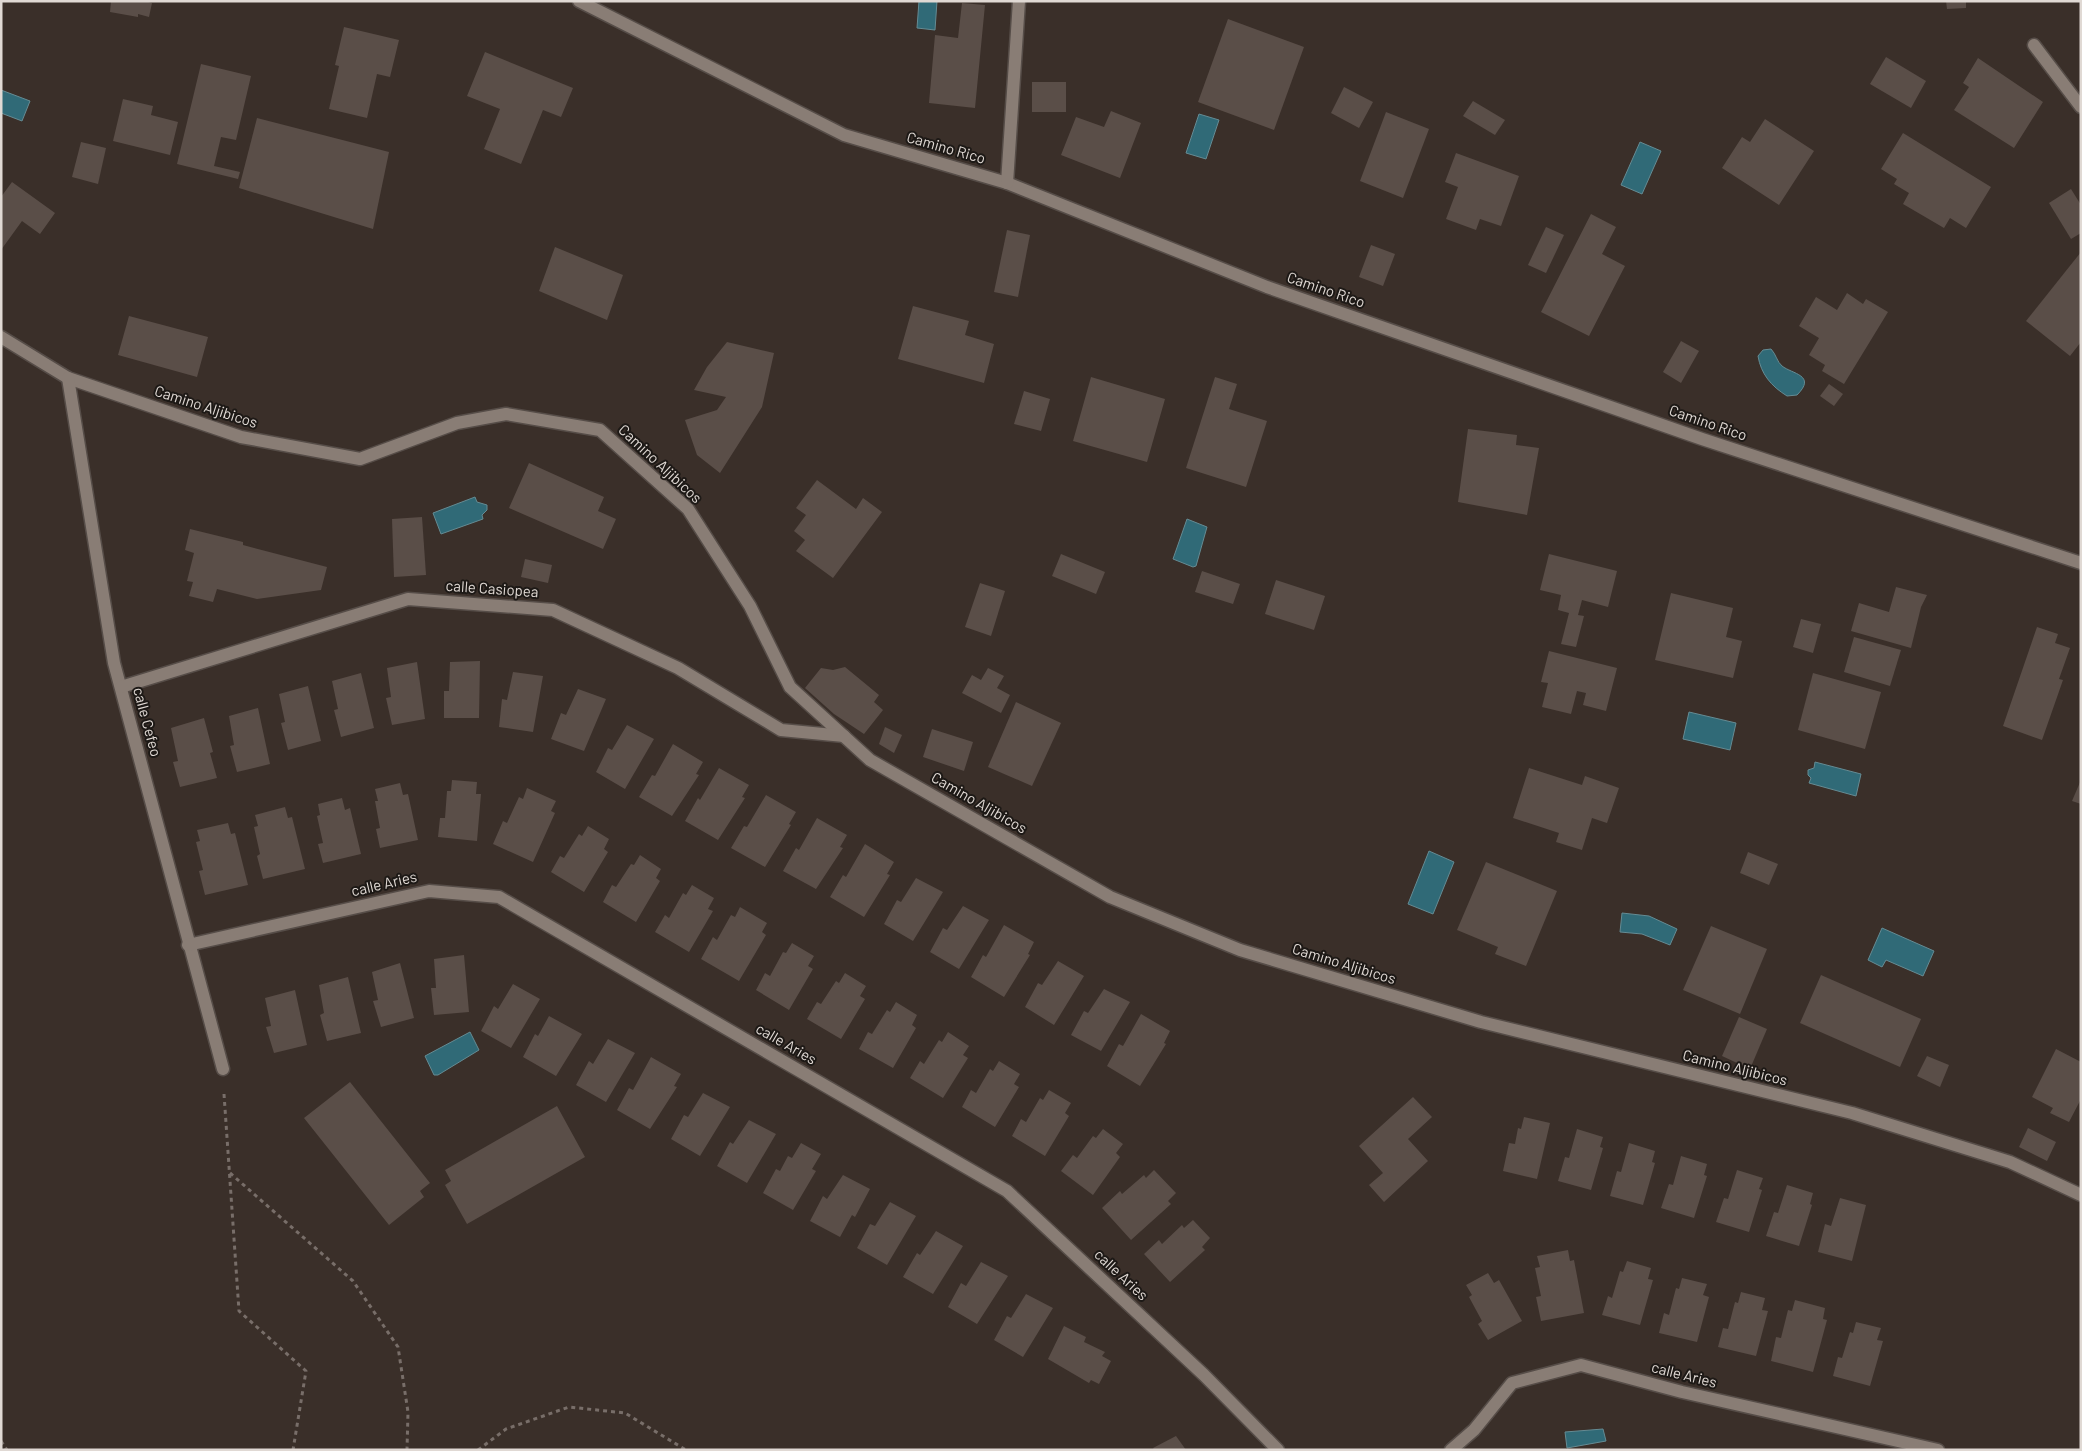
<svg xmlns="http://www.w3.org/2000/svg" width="2082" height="1451" font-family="Barlow,sans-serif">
<rect width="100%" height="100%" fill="#3a2f29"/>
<g fill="#306a77" stroke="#658b93">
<path d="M919 1H937L935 30 917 28Z"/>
<path d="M1 90 30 101 22 121 1 113Z"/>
<path d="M1199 114 1219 120 1206 159 1186 153Z"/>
<path d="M1640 142 1661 151 1642 194 1621 185Z"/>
<path d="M1771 349C1776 354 1777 362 1782 366 1792 374 1817 375 1797 395L1787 396C1771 386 1761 374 1758 356L1763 350Z"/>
<path d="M475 497 477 502 487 505V510L482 515 483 519 441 534 433 513Z"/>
<path d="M1187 519 1207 527 1196 566 1193 567 1173 559Z"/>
<path d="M1689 712 1736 723 1730 750 1683 739Z"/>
<path d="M1815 762 1861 774 1856 796 1809 783 1811 778 1808 775V770L1814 768Z"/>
<path d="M1429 851 1454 862 1433 914 1408 904Z"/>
<path d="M1622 913 1649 916 1677 929 1670 945 1642 934 1620 932Z"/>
<path d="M1882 928 1934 951 1923 976 1886 960 1882 967 1868 960Z"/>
<path d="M470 1032 479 1050 438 1075H434L425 1056Z"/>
<path d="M1603 1429 1606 1441 1567 1448 1565 1432Z"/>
</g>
<g fill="#5a4e48">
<path d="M111 1H145L152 3 149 17 138 14V17L110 12Z"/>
<path d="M1946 1H1966V8L1947 9Z"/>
<path d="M962 3 985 5 975 108 929 103 935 35 958 38Z"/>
<path d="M1228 19 1304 47 1274 130 1198 102Z"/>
<path d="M344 27 399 40 390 77 377 74 367 118 329 109 339 66 335 65Z"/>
<path d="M485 52 573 88 561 117 543 110 521 164 484 149 500 109 467 96Z"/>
<path d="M1886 57 1926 81 1911 108 1870 84Z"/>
<path d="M1978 58 2043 102 2014 148 1954 110 1969 87 1963 83Z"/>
<path d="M201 64 251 76 236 140 221 137 214 166 240 172 238 179 177 164Z"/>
<rect x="1032" y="82" width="34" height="30"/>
<path d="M1344 87 1373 102 1359 128 1331 113Z"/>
<path d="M123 99 153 106 151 115 178 122 170 155 113 141Z"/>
<path d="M1473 101 1505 120 1495 135 1463 116Z"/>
<path d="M1111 111 1141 123 1120 178 1061 155 1076 117 1104 127Z"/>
<path d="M1386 112 1429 129 1403 198 1360 181Z"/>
<path d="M257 118 389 152 373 229 239 188Z"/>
<path d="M1765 119 1814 151 1779 205 1722 168 1742 137 1750 142Z"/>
<path d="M1903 133 1991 187 1966 228 1950 218 1944 228 1903 204 1909 193 1894 184 1897 179 1881 169Z"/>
<path d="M81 142 106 148 98 184 72 177Z"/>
<path d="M1456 153 1519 176 1501 226 1480 219 1476 230 1446 219 1458 187 1445 182Z"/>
<path d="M12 182 55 213 40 234 22 221 1 250V197Z"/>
<path d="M2071 189 2081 205V233L2071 239 2049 203Z"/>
<path d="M1591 214 1616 227 1602 254 1625 266 1589 336 1541 312Z"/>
<path d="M1546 227 1564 235 1546 273 1528 265Z"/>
<path d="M1007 230 1030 235 1018 297 994 292Z"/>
<path d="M1371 245 1395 254 1383 286 1359 277Z"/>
<path d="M555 247 623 275 607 320 539 291Z"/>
<path d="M2081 252V342L2070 356 2026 321Z"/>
<path d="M1847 293 1863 304 1866 299 1888 312 1844 384 1822 371 1825 365 1809 355 1819 338 1799 326 1816 297 1837 310Z"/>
<path d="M913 306 969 321 965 335 994 344 984 383 898 359Z"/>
<path d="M129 316 208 337 197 377 118 355Z"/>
<path d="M1681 341 1699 351 1681 383 1663 372Z"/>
<path d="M727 342 774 353 762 407 720 473 697 455 685 420 717 410 726 397 694 390 707 367Z"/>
<path d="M1091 377 1165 399 1147 462 1073 441Z"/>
<path d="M1215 377 1237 384 1229 409 1267 421 1246 487 1186 468Z"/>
<path d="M1829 384 1843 394 1834 406 1820 396Z"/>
<path d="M1024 391 1050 399 1041 431 1014 424Z"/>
<path d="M1468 429 1517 435 1516 445 1539 448 1527 515 1458 502Z"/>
<path d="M529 463 604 497 598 511 616 519 603 549 509 508Z"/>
<path d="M817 480 856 509 863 498 882 512 833 578 796 551 805 540 794 531 806 515 796 508Z"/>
<path d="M422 517 426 575 394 577 392 519Z"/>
<path d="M190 529 243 542V545L327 567 321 590 257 599 217 589 213 602 189 596 193 582 187 581 194 553 185 550Z"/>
<path d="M1061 554 1105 572 1096 594 1052 576Z"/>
<path d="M1549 554 1617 571 1608 607 1582 600 1578 615 1584 616 1576 647 1561 644 1569 613 1558 610 1561 595 1540 590Z"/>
<path d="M525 559 552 565 548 583 521 577Z"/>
<path d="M1202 571 1240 584 1233 604 1195 592Z"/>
<path d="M1276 580 1325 596 1314 630 1265 614Z"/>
<path d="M980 583 1005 591 991 636 965 627Z"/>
<path d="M1896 587 1927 595 1921 607 1911 648 1851 631 1859 603 1889 612Z"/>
<path d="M1671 593 1733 608 1726 637 1742 641 1733 678 1655 660Z"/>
<path d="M1801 619 1821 624 1813 653 1793 647Z"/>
<path d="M2037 627 2058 634 2055 643 2070 648 2059 679 2063 680 2042 740 2003 726Z"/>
<path d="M1854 637 1901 650 1890 686 1844 672Z"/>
<path d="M1549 651 1617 668 1606 711 1583 705 1586 693 1577 691 1571 714 1542 707 1548 683 1541 682Z"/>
<path d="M480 661 479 718H444V691H449L450 662Z"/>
<path d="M417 662 425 719 392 725 386 698 391 697 387 668Z"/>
<path d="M845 667 879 695 874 702 883 710 864 734 834 714 805 688 821 668 833 670Z"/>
<path d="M988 668 1004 676 997 688 1010 695 1001 713 962 693 972 675 981 680Z"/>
<path d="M513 672 543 676 533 732 499 727 502 699 507 700Z"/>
<path d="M361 673 374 728 341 737 334 710 338 709 332 681Z"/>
<path d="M1813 673 1881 692 1865 749 1798 730Z"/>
<path d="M308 686 321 741 288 750 281 723 285 722 279 694Z"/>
<path d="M578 689 606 699 584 751 551 739 561 713 566 715Z"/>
<path d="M1016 702 1061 723 1032 786 988 767Z"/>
<path d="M258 708 270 764 237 772 230 746 234 745 229 716Z"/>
<path d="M204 718 213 752 210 753 217 778 180 787 173 762 178 761 171 728Z"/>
<path d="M627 725 654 739 625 789 596 772 608 748 612 750Z"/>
<path d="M885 727 902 735 894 753 879 744Z"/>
<path d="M932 729 973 742 964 771 923 757Z"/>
<path d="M673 744 703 762 696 774 699 775 672 816 639 797 652 775 655 776Z"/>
<path d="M719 768 749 785 742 797 745 798 718 840 685 821 698 798 700 800Z"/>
<path d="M1529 768 1582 785 1585 776 1619 788 1607 823 1592 818 1582 850 1556 842 1559 833 1513 818Z"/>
<path d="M452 780 477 782 476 794H481L477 841 438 837 440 818H445L447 791H451Z"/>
<path d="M2081 780V804L2072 801Z"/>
<path d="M400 783 403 795 408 794 418 840 380 848 376 829 380 828 375 801H378L375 789Z"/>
<path d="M527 788 556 801 551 811 555 813 533 862 493 844 503 821 507 823 519 797 523 799Z"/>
<path d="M766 795 796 812 789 824 791 825 765 867 731 848 744 826 747 827Z"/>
<path d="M342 798 345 810 350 808 361 854 323 863 318 844 323 843 317 816 320 815 318 804Z"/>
<path d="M285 807 288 818 292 817 305 869 263 879 257 856 260 854 254 827 258 826 255 815Z"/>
<path d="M817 818 847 835 840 847 843 848 816 889 783 871 796 848 799 850Z"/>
<path d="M228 823 231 834 235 833 248 885 205 895 199 871 203 870 196 842 200 841 197 830Z"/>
<path d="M588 826 609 839 604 849 608 852 584 892 551 872 560 856 564 858 579 834 582 836Z"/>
<path d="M865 844 894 862 887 874 890 875 864 917 830 897 843 875 846 877Z"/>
<path d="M1748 852 1778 864 1769 885 1740 873Z"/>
<path d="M640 855 661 869 656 878 660 881 636 922 603 902 612 885 616 887 631 864 634 865Z"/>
<path d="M1486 862 1557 891 1526 966 1495 954 1498 947 1457 930Z"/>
<path d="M916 878 943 892 913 941 884 924 897 900 901 902Z"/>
<path d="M692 885 714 898 708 909 713 911 689 952 655 932 665 915 669 918 683 893 686 895Z"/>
<path d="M963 906 989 920 959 969 930 952 943 928 947 930Z"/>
<path d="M740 907 767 923 762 932 766 935 739 981 701 959 713 937 717 940 731 915 735 917Z"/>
<path d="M1004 925 1034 942 1028 954 1030 955 1004 997 971 977 983 955 986 957Z"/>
<path d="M1711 926 1767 949 1740 1014 1683 990Z"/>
<path d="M792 943 814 956 808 966 813 969 789 1010 756 990 765 973 770 976 783 952 786 953Z"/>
<path d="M464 955 469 1012 434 1015 431 988H436L434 959Z"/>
<path d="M1058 961 1084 976 1054 1025 1025 1007 1038 983 1042 985Z"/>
<path d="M400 963 414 1018 381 1027 373 1001 378 1000 372 972Z"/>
<path d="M845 973 866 986 860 996 865 999 841 1039 807 1019 817 1002 821 1004 836 981 839 983Z"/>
<path d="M1821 975 1921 1019 1900 1067 1800 1023Z"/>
<path d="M348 977 361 1033 327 1041 320 1015 324 1013 319 985Z"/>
<path d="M513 984 540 999 511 1048 481 1031 494 1006 498 1009Z"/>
<path d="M1104 989 1130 1002 1101 1051 1071 1035 1084 1011 1088 1013Z"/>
<path d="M295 990 307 1045 274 1053 266 1027 271 1026 265 998Z"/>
<path d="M896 1002 917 1015 912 1025 916 1028 893 1068 859 1049 868 1032 872 1034 887 1010 890 1012Z"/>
<path d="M1141 1014 1170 1031 1164 1043 1166 1044 1140 1086 1107 1066 1119 1044 1123 1046Z"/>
<path d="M549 1016 582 1034 556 1076 523 1057 535 1034 538 1036Z"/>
<path d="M1739 1017 1767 1029 1750 1069 1722 1056Z"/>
<path d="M948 1032 969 1046 963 1055 968 1058 943 1098 910 1078 920 1061 924 1064 939 1040 942 1042Z"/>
<path d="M608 1039 635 1053 606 1102 576 1085 589 1061 593 1064Z"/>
<path d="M2056 1049 2081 1062V1099L2069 1122 2050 1113 2053 1108 2032 1097Z"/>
<path d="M1927 1056 1949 1065 1940 1087 1917 1076Z"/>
<path d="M651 1057 681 1074 674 1086 677 1087 650 1129 617 1110 629 1088 633 1090Z"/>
<path d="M999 1061 1020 1074 1014 1084 1019 1087 995 1127 962 1107 971 1090 976 1093 990 1069 993 1071Z"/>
<path d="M350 1082 430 1183 420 1191 424 1197 389 1225 304 1118Z"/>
<path d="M1049 1090 1071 1103 1065 1113 1069 1116 1045 1156 1012 1136 1021 1119 1026 1122 1040 1098 1043 1100Z"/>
<path d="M703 1093 730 1107 700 1156 671 1139 684 1115 688 1117Z"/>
<path d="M1413 1097 1432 1117 1408 1139 1428 1161 1384 1202 1369 1185 1383 1173 1359 1146Z"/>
<path d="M557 1106 585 1157 467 1224 445 1185 451 1181 445 1170Z"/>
<path d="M1524 1117 1550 1123 1537 1179 1503 1171 1509 1143 1515 1144 1518 1128 1521 1129Z"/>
<path d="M749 1120 776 1134 747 1183 717 1166 730 1142 733 1144Z"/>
<path d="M2028 1128 2056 1142 2047 1161 2019 1147Z"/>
<path d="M1103 1129 1123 1144 1116 1153 1120 1157 1093 1195 1061 1171 1073 1155 1077 1158 1093 1136 1096 1138Z"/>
<path d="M1577 1129 1603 1137 1600 1147 1603 1148 1591 1190 1558 1181 1565 1157 1569 1158Z"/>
<path d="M801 1143 821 1154 812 1169 816 1171 793 1210 763 1193 776 1169 780 1171 788 1156 792 1158Z"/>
<path d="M1629 1143 1655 1151 1652 1162 1655 1163 1643 1205 1610 1196 1617 1171 1621 1172Z"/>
<path d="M1681 1156 1707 1164 1704 1175 1707 1176 1694 1218 1661 1208 1669 1184 1673 1185Z"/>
<path d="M1154 1170 1176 1193 1168 1201 1171 1204 1131 1240 1102 1208 1120 1191 1122 1194 1144 1175 1146 1178Z"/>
<path d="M1737 1170 1763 1178 1759 1189 1762 1190 1749 1232 1716 1222 1724 1198 1728 1199Z"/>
<path d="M843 1175 870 1189 855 1217 852 1215 840 1237 810 1221 823 1196 827 1199Z"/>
<path d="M1787 1185 1813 1193 1810 1204 1812 1205 1799 1246 1766 1236 1774 1212 1778 1213Z"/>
<path d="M1840 1198 1866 1205 1852 1261 1818 1252 1825 1224 1831 1226Z"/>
<path d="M890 1202 916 1216 887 1265 857 1248 870 1224 875 1226Z"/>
<path d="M1193 1220 1210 1238 1202 1247 1205 1250 1170 1282 1144 1254 1159 1240 1162 1244 1182 1225 1184 1228Z"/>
<path d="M936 1231 963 1246 933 1294 903 1277 917 1253 920 1255Z"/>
<path d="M1568 1250 1570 1261 1574 1260 1584 1313 1541 1321 1536 1297 1541 1296 1535 1268 1540 1267 1537 1256Z"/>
<path d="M1627 1261 1651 1268 1648 1279 1653 1280 1640 1325 1602 1315 1608 1296 1612 1298 1620 1271 1623 1272Z"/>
<path d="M981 1262 1008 1276 977 1324 948 1307 961 1283 966 1286Z"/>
<path d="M1488 1273 1494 1283 1499 1280 1522 1321 1488 1340 1478 1324 1482 1321 1469 1297 1472 1295 1466 1285Z"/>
<path d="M1682 1278 1707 1284 1703 1295 1709 1297 1697 1342 1659 1333 1664 1313 1669 1315 1676 1288 1679 1289Z"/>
<path d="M1741 1292 1765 1298 1762 1310 1768 1311 1756 1356 1718 1347 1723 1328 1728 1329 1735 1302 1738 1303Z"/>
<path d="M1026 1294 1053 1308 1023 1357 994 1340 1007 1316 1011 1318Z"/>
<path d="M1795 1300 1825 1308 1823 1319 1827 1320 1813 1372 1771 1361 1776 1337 1781 1338 1788 1310 1792 1311Z"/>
<path d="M1856 1322 1881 1328 1877 1340 1883 1341 1870 1386 1833 1376 1838 1357 1842 1358 1850 1332 1853 1333Z"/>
<path d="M1064 1326 1086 1337 1084 1342 1105 1352 1102 1356 1111 1361 1099 1384 1091 1380 1089 1383 1048 1359Z"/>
<path d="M1176 1436 1186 1450H1154L1153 1448Z"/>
</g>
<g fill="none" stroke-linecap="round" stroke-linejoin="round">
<g stroke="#564d48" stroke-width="15">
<g id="minor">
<path d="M579 1 844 135 1007 183 1267 287 1702 439 2081 563"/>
<path d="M2034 45 2081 107"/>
<path d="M1007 183 1019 1"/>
<path d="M1 337 68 378 241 437 360 459 457 423 506 414 600 430 688 509 750 606 790 687 870 760 1110 897 1240 950 1481 1022 1852 1113 2010 1162 2081 1195"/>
<path d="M68 378 114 663 223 1069"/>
<path d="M121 687 408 599 553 610 678 668 781 730 844 736"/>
<path d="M188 945 429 891 499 897 1007 1191 1204 1375 1278 1450"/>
<path d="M1451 1450 1474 1430 1512 1383 1581 1365 1682 1392 1938 1450"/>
</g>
</g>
<g stroke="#786e69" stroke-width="3" stroke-dasharray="4 4" stroke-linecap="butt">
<path d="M224 1094 239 1311 306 1371 293 1450"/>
<path d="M230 1173 353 1281 398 1347 408 1412 407 1450"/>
<path d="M1 1441 7 1450"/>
<path d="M478 1450 506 1429 569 1407 625 1413 686 1450"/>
</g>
<use href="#minor" stroke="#897d75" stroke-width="12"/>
</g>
<g text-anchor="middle" stroke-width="4" stroke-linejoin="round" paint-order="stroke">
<g font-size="15" fill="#e0d9d4" stroke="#1d1916">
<text transform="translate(946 148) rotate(16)" y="5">Camino Rico</text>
<text transform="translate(1326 290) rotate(19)" y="5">Camino Rico</text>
<text transform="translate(206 407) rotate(18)" y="5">Camino Aljibicos</text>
<text transform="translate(1708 423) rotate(19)" y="5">Camino Rico</text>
<text transform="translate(660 464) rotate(43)" y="5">Camino Aljibicos</text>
<text transform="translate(492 589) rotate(4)" y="5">calle Casiopea</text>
<text transform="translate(147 722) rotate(75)" y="5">calle Cefeo</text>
<text transform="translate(979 803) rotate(30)" y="5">Camino Aljibicos</text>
<text transform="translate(384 884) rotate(-13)" y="5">calle Aries</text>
<text transform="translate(1344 964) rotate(17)" y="5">Camino Aljibicos</text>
<text transform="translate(786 1044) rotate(30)" y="5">calle Aries</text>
<text transform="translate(1735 1068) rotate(14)" y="5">Camino Aljibicos</text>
<text transform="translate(1121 1275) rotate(43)" y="5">calle Aries</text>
<text transform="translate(1684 1375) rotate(14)" y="5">calle Aries</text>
</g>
</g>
<rect width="2082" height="1451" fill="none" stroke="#e0d9d4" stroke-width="5"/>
</svg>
